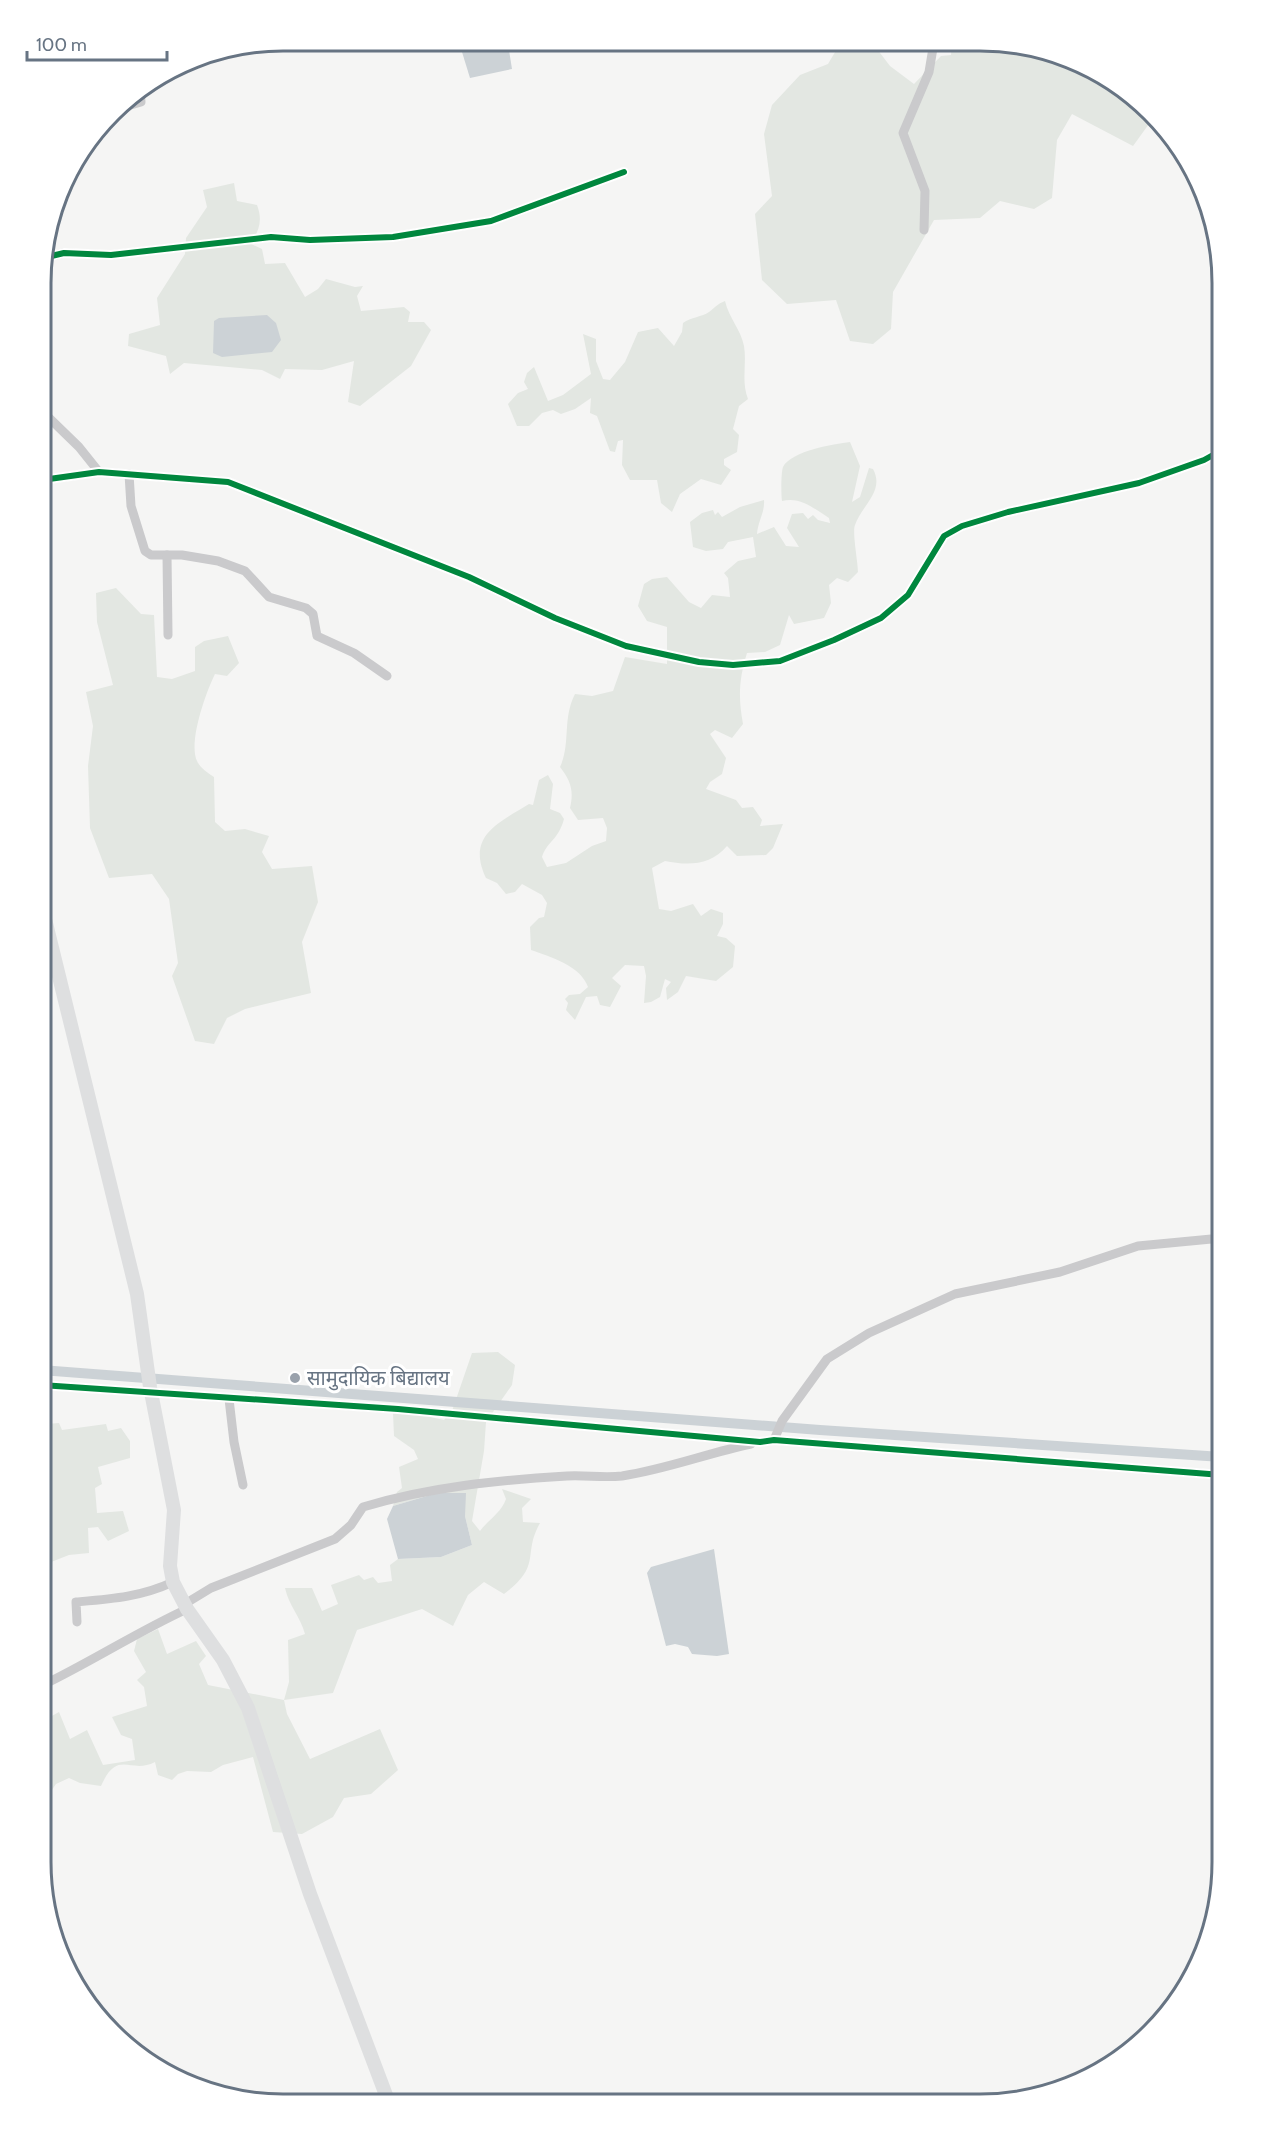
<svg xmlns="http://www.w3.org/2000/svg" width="1263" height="2145" font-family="Cabin,'Noto Sans Devanagari',sans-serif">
<rect width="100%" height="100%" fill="#f5f5f4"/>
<g fill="#e3e7e2">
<path d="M841 42 874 45 890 66 914 84 941 56 951 55 952 42 1012 43 1073 59 1128 91 1154 117 1133 146 1072 114 1057 140 1052 198 1034 209 1000 201 980 218 934 220 893 292 891 329 873 344 850 341 836 300 787 304 762 280 755 214 772 196 764 134 772 105 800 75 828 64Z"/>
<path d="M234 183 237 201 257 205C263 221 259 230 251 244L262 249 265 264 285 263 305 297 318 289 326 279 355 287 363 286 357 296 361 311 404 307 410 312 408 322H424L431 330 411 366 360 406 348 402 354 361 322 370 285 369 280 379 262 370 184 363 170 374 166 356 128 346 129 334 160 325 157 298 185 254 186 238 207 207 203 190Z"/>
<path d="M725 301C729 318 741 330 744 346 747 364 741 381 748 399L739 406 733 429 739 435 737 452 724 459V465L731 470 721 485 701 479 680 494 672 512 661 503 657 480H630L622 465 623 440 618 441 615 452 610 451 597 416 590 413 591 398 575 409 561 414 553 410 542 413 529 426H517L508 404 518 393 528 389 524 382 527 373 534 367 548 401 563 395 591 374 583 334 596 339V361L603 379 610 380 625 362 638 332 658 328 674 346 682 332 683 323C691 317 702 317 709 312 716 307 717 304 725 301Z"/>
<path d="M850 442 860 466 852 502 860 497 869 468 873 469C885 491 862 505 855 525 852 532 858 562 858 572L848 582 837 578 829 585 831 603 824 618 794 624 789 615 780 645 765 652 747 653C739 679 738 697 743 724L732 738 715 730 710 734 726 758 722 774 710 782 706 789 736 800 742 808 753 807 762 820 760 826 783 824 773 848 766 855 737 856 727 846C711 865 689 866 665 861L652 868 659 909 671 911 693 904 701 916 711 909 723 913V924L717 936 726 938 735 946 733 967 716 981 686 976 678 992 667 1000 666 988 671 982 665 979 660 997 651 1002 644 1003 646 976 644 966 625 965 612 978 621 986 610 1007 600 1005 597 996 586 997 575 1020 566 1010 568 1003 565 999 569 995 580 994 588 987C581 966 551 957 531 950L530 927 539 918 544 917 547 903 542 895 522 884 515 892 506 894 497 883 486 878C466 836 498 823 529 804L533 805 539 780 548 775 553 784 550 809 560 813 564 819C558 841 547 841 542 857L547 867 566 863 592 846 606 841 607 828 603 818 578 820 570 808C574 791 571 781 560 767 571 744 562 719 575 694L592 696 613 691 625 657 667 664V627L647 621 638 606 644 584 652 579 667 577 689 602 701 608 712 595 730 597 728 578 724 573 738 561 756 557 753 537 728 542 723 549 706 551 693 547 690 522 702 513 713 510 715 515 718 512 722 517 740 507 764 500C765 512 758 521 757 534L774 527 786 546 799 547 787 528 792 514 803 513 808 519 813 515 818 520 830 523 829 518C815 509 800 496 782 501 781 494 781 473 783 467 791 451 834 444 850 442Z"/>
<path d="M116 588 141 614 154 615 157 677 172 679 195 671V647L204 641 228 636 239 663 227 676 215 674C206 692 188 742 197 761 200 768 208 773 214 777L215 822 225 831 245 829 269 836 262 852 272 869 312 866 318 902 302 942 311 993 245 1009 227 1018 214 1044 195 1041 172 976 178 963 169 899 152 874 109 878 90 828 88 766 93 726 86 692 113 685 97 622 96 593Z"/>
<path d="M498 1352 515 1365 512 1385 486 1422 484 1451 472 1521 480 1531C489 1519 501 1513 506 1499L502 1489 531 1499 522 1508 523 1522 540 1523C522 1555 543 1565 504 1594L484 1582 468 1595 453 1626 422 1609 357 1630 333 1693 284 1700 287 1714 310 1759 380 1729 398 1770 371 1794 344 1798 333 1817 302 1834 273 1832 253 1757 223 1765 211 1772 187 1771 178 1774 172 1780 158 1775 155 1762C130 1775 118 1748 101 1786L80 1783 69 1778 56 1784 45 1800 41 1798V1722L59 1712 70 1739 87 1730 103 1765 135 1760 132 1739 121 1735 112 1717 147 1706 144 1687 137 1680 146 1672 134 1651 137 1639 158 1629 167 1654 196 1641 206 1656 199 1664 208 1685 284 1700 289 1682 288 1640 305 1634C300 1616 289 1606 285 1588H312L322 1611 338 1604 331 1585 359 1575 364 1580 373 1577 378 1583 392 1581 390 1565 398 1559 441 1557 472 1545 465 1516 437 1493 393 1506 397 1492 402 1488 399 1467 418 1459 414 1450 394 1436 393 1413H412L444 1420 452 1411 472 1353Z"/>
<path d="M41 1408H44L46 1424 59 1423 62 1430 106 1424 108 1431 121 1428 130 1441V1458L98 1467 102 1484 95 1488 97 1513 123 1511 129 1531 108 1541 98 1527 88 1528 89 1553 69 1555 41 1566Z"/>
</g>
<g fill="#ccd2d6">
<path d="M493 44H508L512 69 470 78 462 52Z"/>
<path d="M267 315 276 323 281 340 272 352 222 357 213 353 214 321 219 318Z"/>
<path d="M437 1493H466L465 1516 472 1545 441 1557 398 1559 387 1519 393 1506Z"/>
<path d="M714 1549 729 1654 717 1656 692 1654 688 1647 675 1644 666 1646 647 1573 651 1567Z"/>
</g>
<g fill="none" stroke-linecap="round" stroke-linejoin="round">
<path stroke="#ccd2d6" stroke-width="10" d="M41 1370 820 1430 1222 1457"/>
<g stroke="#cacacc" stroke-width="9">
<path d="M117 109 141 102 140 91"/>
<path d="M924 230 925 191 903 133 929 72 934 42"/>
<path d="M43 258 64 253 111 255 271 237 310 240 393 237 491 221 624 172"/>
<path d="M42 411 79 447 99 472"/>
<path d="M129 474 131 506 145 551 151 555H182L218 561 245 571 269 597 306 608 313 614 317 636 354 653 387 676"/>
<path d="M42 480 99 472 228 482 469 577 555 618 626 646 699 662 733 665 780 661 834 640 881 618 908 595 944 536 962 526 1008 512 1139 483 1204 460 1222 450"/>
<path d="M167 555 168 635"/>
<path d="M41 1385 398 1409 760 1442 774 1440 1222 1475"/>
<path d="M229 1399 234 1442 243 1485"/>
<path d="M774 1440 782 1421 827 1359 869 1333 955 1294 1060 1272 1138 1246 1222 1238"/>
<path d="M77 1622 76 1602C111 1599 141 1597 173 1582"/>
<path d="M41 1686C91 1662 137 1632 187 1609L188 1602 211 1588 335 1539 351 1525 363 1507C429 1487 499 1480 567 1476 586 1475 603 1478 622 1476 667 1469 708 1453 751 1444"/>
<path d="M61 1958 67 1959 68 1970"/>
</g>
<path stroke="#dedfe0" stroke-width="14" d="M42 907 137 1294 150 1387 174 1510 170 1566 173 1582 187 1609 223 1660 248 1708 310 1894 389 2103"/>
<g stroke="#fff" stroke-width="10">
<g id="cycleway">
<path d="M43 258 64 253 111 255 271 237 310 240 393 237 491 221 624 172"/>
<path d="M42 480 99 472 228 482 469 577 555 618 626 646 699 662 733 665 780 661 834 640 881 618 908 595 944 536 962 526 1008 512 1139 483 1204 460 1222 450"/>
<path d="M41 1385 398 1409 760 1442 774 1440 1222 1475"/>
</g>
</g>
<use href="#cycleway" stroke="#00873e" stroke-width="6"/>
</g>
<circle fill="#99a1ab" stroke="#fff" stroke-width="2" cx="295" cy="1378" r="6"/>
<g text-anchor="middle" stroke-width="6" stroke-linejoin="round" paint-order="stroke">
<g font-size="20" fill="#677483" stroke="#fff" text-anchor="start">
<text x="307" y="1385">सामुदायिक बिद्यालय</text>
</g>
</g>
<path d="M0 0H1263V2145H0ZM283 51H980A232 232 0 0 1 1212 283V1862A232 232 0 0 1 980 2094H283A232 232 0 0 1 51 1862V283A232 232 0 0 1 283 51Z" fill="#fff" fill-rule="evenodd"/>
<path fill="none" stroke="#677483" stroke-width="3" d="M283 51H980A232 232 0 0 1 1212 283V1862A232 232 0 0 1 980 2094H283A232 232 0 0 1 51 1862V283A232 232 0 0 1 283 51Z"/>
<path d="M27 51v9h140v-9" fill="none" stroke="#677483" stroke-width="3"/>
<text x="36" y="51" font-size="18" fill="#677483" stroke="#ffffff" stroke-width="4.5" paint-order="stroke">100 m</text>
</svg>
